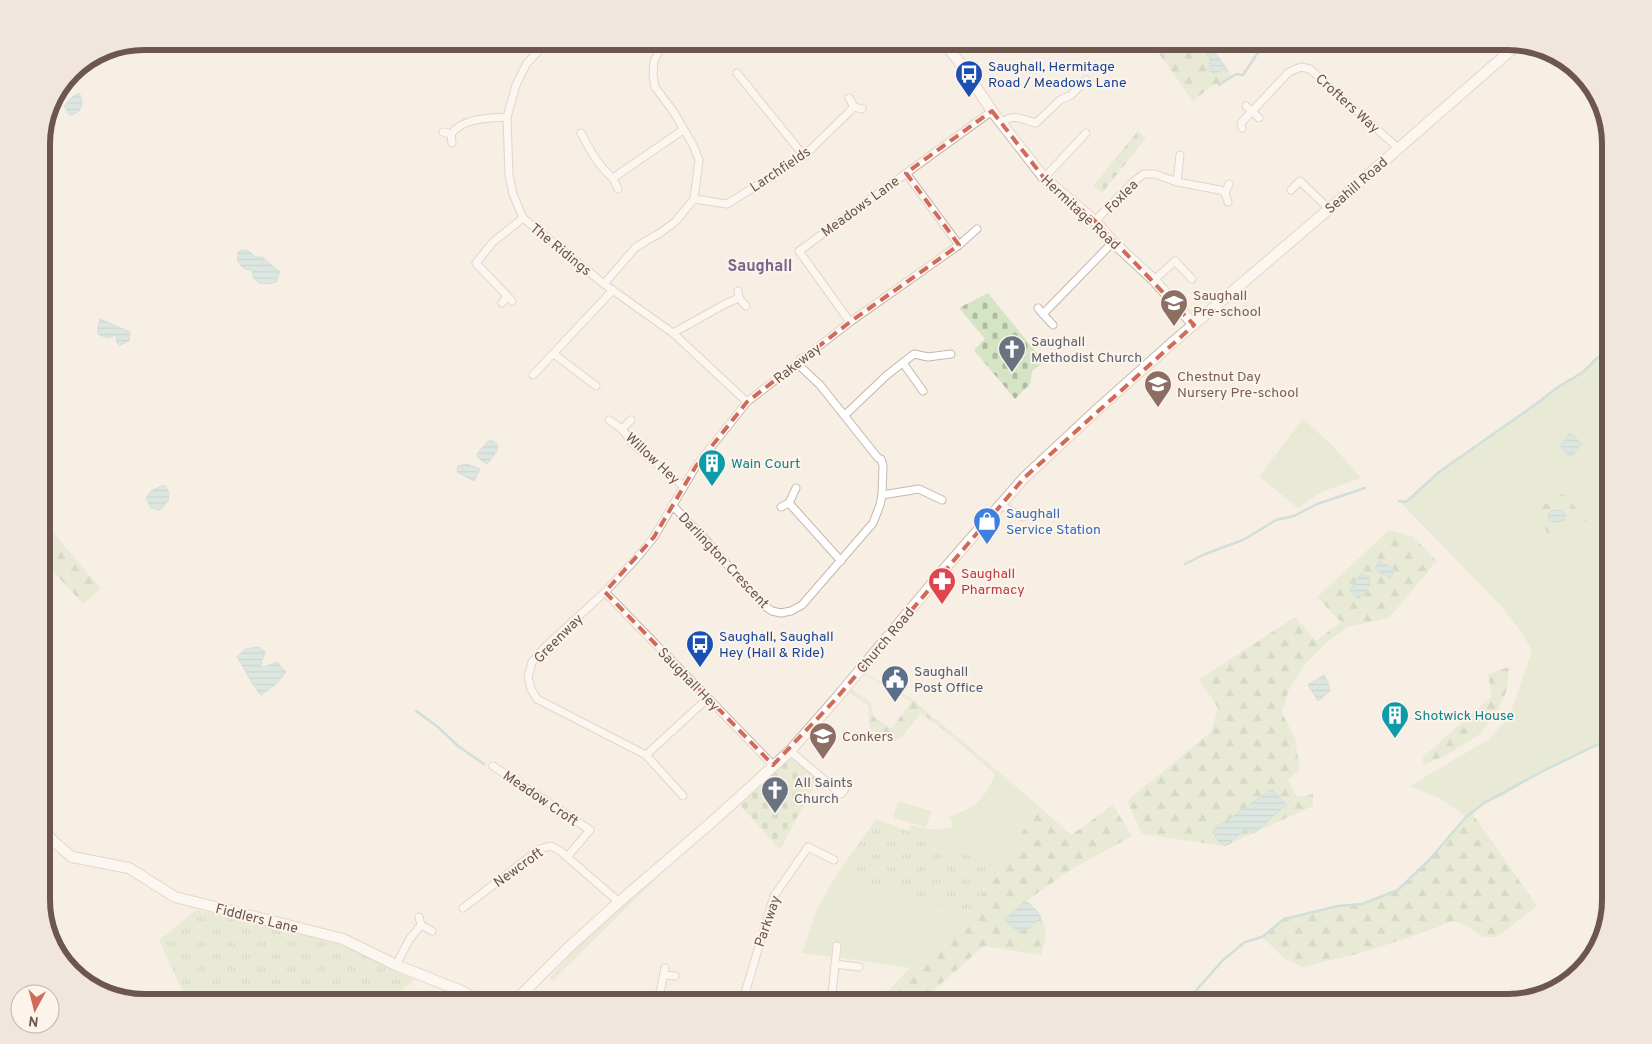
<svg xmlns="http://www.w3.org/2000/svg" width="1652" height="1044" font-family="Overpass,sans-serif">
<defs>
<pattern id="forest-firs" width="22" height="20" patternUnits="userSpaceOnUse" patternTransform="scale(1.25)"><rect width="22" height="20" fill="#d4e4c5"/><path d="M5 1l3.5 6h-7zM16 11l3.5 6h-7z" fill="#b0bca2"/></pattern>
<pattern id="cemetery-stones" width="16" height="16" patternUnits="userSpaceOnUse" patternTransform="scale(1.25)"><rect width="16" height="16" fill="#d4e4c5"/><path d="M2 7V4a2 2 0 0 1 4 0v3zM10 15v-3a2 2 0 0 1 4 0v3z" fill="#b0bca2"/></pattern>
<pattern id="park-tufts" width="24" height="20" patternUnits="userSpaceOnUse" patternTransform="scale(1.25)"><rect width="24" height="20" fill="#d4e4c5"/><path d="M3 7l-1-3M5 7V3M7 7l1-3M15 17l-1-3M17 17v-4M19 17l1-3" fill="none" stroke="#b0bca2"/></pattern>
<pattern id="water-rules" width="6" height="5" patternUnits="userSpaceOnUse" patternTransform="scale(1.25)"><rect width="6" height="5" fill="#bcdddf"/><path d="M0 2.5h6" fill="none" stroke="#9db6b7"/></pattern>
</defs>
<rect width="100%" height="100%" fill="#f8efe4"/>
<g fill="#d4e4c5">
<path d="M1611 348V725L1608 729 1610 738 1543 771 1501 797 1484 803 1466 817 1441 799 1410 786 1489 739 1509 717 1532 651 1522 633 1500 605 1399 501 1406 502 1439 472 1536 404 1558 387 1583 372 1597 358Z"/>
<path d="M1303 419 1331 444 1361 478 1321 492 1298 508 1259 476Z"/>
<path d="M865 673 913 700 912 702 864 674Z"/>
<path d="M851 689 871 702 873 716 869 722 868 706 850 693Z"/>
<path d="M949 730 1039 806 1013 846 1003 867 908 831 910 825C926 830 937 830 953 827L950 816C975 808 984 800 995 774L946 732Z"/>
<path d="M898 801 931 811 926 827 893 818Z"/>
<path d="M846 862 870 882 965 915 910 968 841 958 842 946 832 945 831 957 802 953 817 908 839 871Z"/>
</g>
<g fill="url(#forest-firs)">
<path d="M1150 41H1202L1215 53 1232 76 1219 85 1217 84 1212 86 1193 101Z"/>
<path d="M1564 493 1586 521 1568 531 1548 534 1534 511Z"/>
<path d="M1389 530 1412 536 1437 561 1389 618 1347 627 1326 643 1306 663 1289 689 1282 713 1295 738 1300 769 1288 780 1297 797 1313 794V806L1225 846 1142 834 1127 801 1211 732 1218 708 1199 680 1295 617 1316 641 1341 622 1317 597Z"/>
<path d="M52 531 101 589 83 604 41 558V538Z"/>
<path d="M1509 667 1507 690 1498 710 1480 734 1445 756 1423 765V757L1492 696 1488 674Z"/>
<path d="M913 700 949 730 946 732 921 713C903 733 902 749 872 738L869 722 873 716 891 729Z"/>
<path d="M1113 805 1132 836 1075 867 1026 901C1046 920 1050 928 1041 955L984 946 919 1003H876L910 968 965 915 1000 872 1013 846 1039 806 1071 835Z"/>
<path d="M1472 813 1537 906 1497 937H1483L1465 925 1453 921 1416 935 1361 953 1303 967 1285 959 1262 937 1284 919 1338 906 1362 904 1398 890 1429 860 1449 835Z"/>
<path d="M665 870 552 981 550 977 569 956 574 948 660 871Z"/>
</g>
<g fill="url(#cemetery-stones)">
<path d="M1138 131 1146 138 1102 193 1093 186Z"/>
<path d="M988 293 1044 362 1032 371 1030 384 1015 399 974 350 985 339 959 308Z"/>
<path d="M790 756 818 778 780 850 738 803Z"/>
</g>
<g fill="url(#park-tufts)">
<path d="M876 819 1003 867 965 915 870 882 846 862Z"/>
<path d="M196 910 240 918 337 941 415 980 393 996 400 1003H186L180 986 159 940Z"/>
</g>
<g fill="url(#water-rules)" stroke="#a3cccf">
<path d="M1207 53 1211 55 1215 53 1227 69 1213 73 1209 71 1210 58 1207 56Z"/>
<path d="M79 93C85 103 82 113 70 115L64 106 71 98Z"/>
<path d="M242 250 249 251 255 257H262L280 272 276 282 268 284 259 283 253 277 252 270C242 270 235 263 238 252Z"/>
<path d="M100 319 130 332 129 341 120 345 117 343 116 335 107 338 98 334V327Z"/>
<path d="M1570 433 1582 444 1570 457 1560 446Z"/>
<path d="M488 441H493L498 445 497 451 487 464 478 458 477 454Z"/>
<path d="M467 464 480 469 474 481 457 472 458 466Z"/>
<path d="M164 485 169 492 168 501 160 510 151 508 146 498 151 491Z"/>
<path d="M1552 510 1562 511 1566 515 1560 522H1553L1547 517Z"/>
<path d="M1379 561 1395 570 1390 578 1375 569Z"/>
<path d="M1361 574 1369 577 1370 585 1358 599 1350 590Z"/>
<path d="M259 647 265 652 260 667 267 666 277 662 286 672 277 683 261 695C251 684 246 670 237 657L245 649Z"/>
<path d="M1324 675 1328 682 1330 691 1318 701 1308 685Z"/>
<path d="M1272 789 1286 805 1254 833 1245 830 1225 846 1217 840 1213 830Z"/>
<path d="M1026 901 1035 909 1041 917 1030 928 1019 932 1005 920Z"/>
</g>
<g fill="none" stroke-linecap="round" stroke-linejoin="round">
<g stroke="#a3cccf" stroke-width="2.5">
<path d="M1219 85 1236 74 1243 75 1261 48 1267 41"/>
<path d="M1603 372 1611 355"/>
<path d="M1399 501 1406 502 1439 472 1536 404 1558 387 1583 372 1597 358 1611 348"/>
<path d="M1185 564 1205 554 1243 540 1276 520 1294 516 1317 504 1365 488"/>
<path d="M416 711 438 727 458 746 484 764"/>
<path d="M1185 1003 1223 960 1245 942 1262 937 1284 919 1338 906 1362 904 1398 890 1429 860 1466 817 1484 803 1543 771 1611 738"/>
</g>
<g stroke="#c7b6ac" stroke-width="9">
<g id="street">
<path d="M548 41 527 63 516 85 507 117 509 175 513 194 523 218 604 284 673 333 747 402"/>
<path d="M737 73 804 156"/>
<path d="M849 98 854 107"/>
<path d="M1246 106 1259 118"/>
<path d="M1002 124C1011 112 1024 120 1036 123L1060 100 1071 95 1086 80"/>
<path d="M1242 128 1241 123 1289 72 1301 67 1310 69 1398 148"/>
<path d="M443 132 451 134"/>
<path d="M581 133C590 150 598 166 613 178L683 130"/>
<path d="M452 143 451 134C463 118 487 118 507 117"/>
<path d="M906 173 959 245"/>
<path d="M613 178 618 189"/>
<path d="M1044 178 1086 133"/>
<path d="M1177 182 1220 190 1225 193 1228 202"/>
<path d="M1291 190 1300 181 1329 209"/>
<path d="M1225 193 1229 184"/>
<path d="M694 199 727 204 804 156 854 107 862 109"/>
<path d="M1095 221 1134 181 1144 174H1155L1177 182 1180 155"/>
<path d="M1154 280 1175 261 1192 279"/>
<path d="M604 284 635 248 646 241 660 233 675 222 694 199 699 160 693 145 673 111 655 87 653 75 654 61 664 41"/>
<path d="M739 298 746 306"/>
<path d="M512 301 476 263 493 242 523 218"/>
<path d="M502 303 507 296"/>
<path d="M1038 308 1043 314"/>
<path d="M850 322 799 251 992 111"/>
<path d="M1053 325 1043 314 1113 242"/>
<path d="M673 333 727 303 739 298 738 291"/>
<path d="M554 354 596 386"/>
<path d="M903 363 923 391"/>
<path d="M533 375 613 290"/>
<path d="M845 415 887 375 914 354 928 357 951 354"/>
<path d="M609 420 622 429 633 444 683 486"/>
<path d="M622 429 631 420"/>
<path d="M796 488 789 503 841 561"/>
<path d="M882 495 919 489 942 500"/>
<path d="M672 505 704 538 763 605 772 611 781 613 791 611 802 605 873 523 880 505 882 495 883 466 881 459 878 458 820 385 802 368 800 359"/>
<path d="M1000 505 1023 517"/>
<path d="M781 507 789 503"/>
<path d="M605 592 773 765"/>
<path d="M790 751 841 794 845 789"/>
<path d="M646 755 708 698"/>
<path d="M493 766 590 830 567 857"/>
<path d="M683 796 646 755 537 699 531 689 528 677 532 662 545 647 605 592 635 560 654 537 696 466 747 402 850 322 959 245 977 229"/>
<path d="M463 908 540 849 550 846 559 850 619 902"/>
<path d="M421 925 432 931"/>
<path d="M835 964 859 967"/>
<path d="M396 965 409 940 421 925 419 917"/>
<path d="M664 975 675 976"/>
<path d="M521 996 528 1003"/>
<path d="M658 1003 665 968"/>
<path d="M742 1003 774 896 808 847 834 860"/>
<path d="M831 1003 837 946"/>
</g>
</g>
<g stroke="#ccb8ad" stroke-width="12">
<g id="secondary">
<path d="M943 41 960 63 992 111 1044 178 1095 221 1113 242 1154 280 1194 325"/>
<path d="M41 826 53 841 72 857 129 868 175 897 343 939 396 965 464 992 482 1003"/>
<path d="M513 1003 568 948 619 902 713 821 790 751 835 700 947 566 1024 478 1099 408 1172 343 1329 209 1518 44"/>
</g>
</g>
<use href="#street" stroke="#fff" stroke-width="7"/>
<use href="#secondary" stroke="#fff" stroke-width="10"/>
</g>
<path d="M0 0H1652V1044H0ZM992 111 1044 178 1095 221 1194 325 1024 478 835 700 773 765 605 592 654 537 696 466 747 402 850 322 959 245 906 173Z" fill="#f8efe4" fill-opacity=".55" fill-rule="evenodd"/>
<path fill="none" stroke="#d26a5a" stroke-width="4" stroke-dasharray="10 6" stroke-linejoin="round" d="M992 111 1044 178 1095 221 1194 325 1024 478 835 700 773 765 605 592 654 537 696 466 747 402 850 322 959 245 906 173Z"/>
<defs>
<g id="bus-pin" transform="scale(1.4375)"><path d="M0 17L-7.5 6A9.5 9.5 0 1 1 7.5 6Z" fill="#1a4fb4" stroke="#fcf3ea"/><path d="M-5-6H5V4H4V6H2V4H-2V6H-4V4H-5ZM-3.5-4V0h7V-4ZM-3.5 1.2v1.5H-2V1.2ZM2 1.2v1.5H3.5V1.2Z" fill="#fff"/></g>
<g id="school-pin" transform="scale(1.4375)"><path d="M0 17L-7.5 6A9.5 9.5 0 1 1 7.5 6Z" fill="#8d6e63" stroke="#fcf3ea"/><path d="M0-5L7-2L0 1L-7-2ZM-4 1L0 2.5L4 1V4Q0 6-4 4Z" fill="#fff"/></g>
<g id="church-pin" transform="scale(1.4375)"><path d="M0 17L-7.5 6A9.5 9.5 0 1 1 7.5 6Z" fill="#6b7280" stroke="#fcf3ea"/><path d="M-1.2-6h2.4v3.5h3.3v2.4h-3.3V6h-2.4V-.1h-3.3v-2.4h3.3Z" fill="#fff"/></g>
<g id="building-pin" transform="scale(1.4375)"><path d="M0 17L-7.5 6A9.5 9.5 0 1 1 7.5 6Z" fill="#0f9aa8" stroke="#fcf3ea"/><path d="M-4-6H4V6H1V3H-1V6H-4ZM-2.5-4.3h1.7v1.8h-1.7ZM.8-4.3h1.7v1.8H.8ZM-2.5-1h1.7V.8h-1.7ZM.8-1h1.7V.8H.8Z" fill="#fff"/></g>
<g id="shop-pin" transform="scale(1.4375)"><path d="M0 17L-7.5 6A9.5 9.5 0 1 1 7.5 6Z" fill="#3f7fe0" stroke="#fcf3ea"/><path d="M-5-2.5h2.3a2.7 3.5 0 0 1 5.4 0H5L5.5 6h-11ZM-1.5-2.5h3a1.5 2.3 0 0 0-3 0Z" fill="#fff"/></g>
<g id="pharmacy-pin" transform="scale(1.4375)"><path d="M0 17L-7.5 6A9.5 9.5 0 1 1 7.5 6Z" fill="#e0444e" stroke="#fcf3ea"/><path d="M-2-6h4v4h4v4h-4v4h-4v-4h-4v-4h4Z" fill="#fff"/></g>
<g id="civic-pin" transform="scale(1.4375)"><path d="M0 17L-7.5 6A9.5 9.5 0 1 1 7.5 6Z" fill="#5c6f8a" stroke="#fcf3ea"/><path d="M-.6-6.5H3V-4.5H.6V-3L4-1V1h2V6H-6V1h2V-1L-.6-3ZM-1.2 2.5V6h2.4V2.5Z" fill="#fff"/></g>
</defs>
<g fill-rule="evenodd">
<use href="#bus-pin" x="969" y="74"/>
<use href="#school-pin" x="1174" y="303"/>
<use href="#church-pin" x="1012" y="349"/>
<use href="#school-pin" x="1158" y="384"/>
<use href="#building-pin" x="712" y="463"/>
<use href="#shop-pin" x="987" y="521"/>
<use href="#pharmacy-pin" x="942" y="581"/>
<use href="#bus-pin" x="700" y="644"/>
<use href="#civic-pin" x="895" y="679"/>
<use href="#building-pin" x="1395" y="715"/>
<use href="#school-pin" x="823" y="736"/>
<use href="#church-pin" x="775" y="790"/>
</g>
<g text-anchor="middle" stroke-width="4" stroke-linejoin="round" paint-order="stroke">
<g font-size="14" fill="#164399" stroke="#fcf3ea" text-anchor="start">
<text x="988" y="71">Saughall, Hermitage<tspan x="988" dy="16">Road / Meadows Lane</tspan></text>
<text x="719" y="641">Saughall, Saughall<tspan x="719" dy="16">Hey (Hail &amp; Ride)</tspan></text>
</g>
<g font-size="14" fill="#6d564d" stroke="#fcf3ea">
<text transform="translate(1348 103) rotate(42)" y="5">Crofters Way</text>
<text transform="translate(780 169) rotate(-34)" y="5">Larchfields</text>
<text transform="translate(1356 185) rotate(-41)" y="5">Seahill Road</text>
<text transform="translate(1121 196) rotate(-45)" y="5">Foxlea</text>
<text transform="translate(860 206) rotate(-36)" y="5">Meadows Lane</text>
<text transform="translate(1081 212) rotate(43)" y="5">Hermitage Road</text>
<text transform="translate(561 249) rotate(39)" y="5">The Ridings</text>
<text transform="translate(797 363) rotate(-38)" y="5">Rakeway</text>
<text transform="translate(653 458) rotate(43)" y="5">Willow Hey</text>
<text transform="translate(724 560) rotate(47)" y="5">Darlington Crescent</text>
<text transform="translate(558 638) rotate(-45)" y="5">Greenway</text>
<text transform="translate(885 640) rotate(-50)" y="5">Church Road</text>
<text transform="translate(689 679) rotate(46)" y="5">Saughall Hey</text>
<text transform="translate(541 798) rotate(34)" y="5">Meadow Croft</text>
<text transform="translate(518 867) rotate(-36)" y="5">Newcroft</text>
<text transform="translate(257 918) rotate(14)" y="5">Fiddlers Lane</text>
<text transform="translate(767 921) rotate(-71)" y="5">Parkway</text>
</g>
<g font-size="14" fill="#785e54" stroke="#fcf3ea" text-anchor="start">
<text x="1193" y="300">Saughall<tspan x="1193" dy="16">Pre-school</tspan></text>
<text x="1177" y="381">Chestnut Day<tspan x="1177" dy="16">Nursery Pre-school</tspan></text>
<text x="842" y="741">Conkers</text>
</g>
<g font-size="14" fill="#5b616d" stroke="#fcf3ea" text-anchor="start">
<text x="1031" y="346">Saughall<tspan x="1031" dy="16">Methodist Church</tspan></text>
<text x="794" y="787">All Saints<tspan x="794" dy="16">Church</tspan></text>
</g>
<g font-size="14" fill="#0d838f" stroke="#fcf3ea" text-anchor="start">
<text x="731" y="468">Wain Court</text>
<text x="1414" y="720">Shotwick House</text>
</g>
<g font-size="14" fill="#366cbe" stroke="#fcf3ea" text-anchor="start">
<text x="1006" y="518">Saughall<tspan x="1006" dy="16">Service Station</tspan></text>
</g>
<g font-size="14" fill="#be3a42" stroke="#fcf3ea" text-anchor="start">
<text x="961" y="578">Saughall<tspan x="961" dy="16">Pharmacy</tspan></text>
</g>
<g font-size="14" fill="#4e5e75" stroke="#fcf3ea" text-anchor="start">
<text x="914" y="676">Saughall<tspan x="914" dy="16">Post Office</tspan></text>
</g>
<g font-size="16" font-weight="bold" fill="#7a668a" stroke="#fcf3ea">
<text x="760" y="271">Saughall</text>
</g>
</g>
<path d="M0 0H1652V1044H0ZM144 50H1508A94 94 0 0 1 1602 144V900A94 94 0 0 1 1508 994H144A94 94 0 0 1 50 900V144A94 94 0 0 1 144 50Z" fill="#f1e6dd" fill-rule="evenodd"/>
<path fill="none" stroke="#6d564d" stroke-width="6" d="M144 50H1508A94 94 0 0 1 1602 144V900A94 94 0 0 1 1508 994H144A94 94 0 0 1 50 900V144A94 94 0 0 1 144 50Z"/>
<g transform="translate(35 1009) rotate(187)"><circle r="24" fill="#fcf3ea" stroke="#c3b4ab"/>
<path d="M0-4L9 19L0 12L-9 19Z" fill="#d26a5a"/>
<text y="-8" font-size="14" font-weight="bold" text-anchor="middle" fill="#6d564d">N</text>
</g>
</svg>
